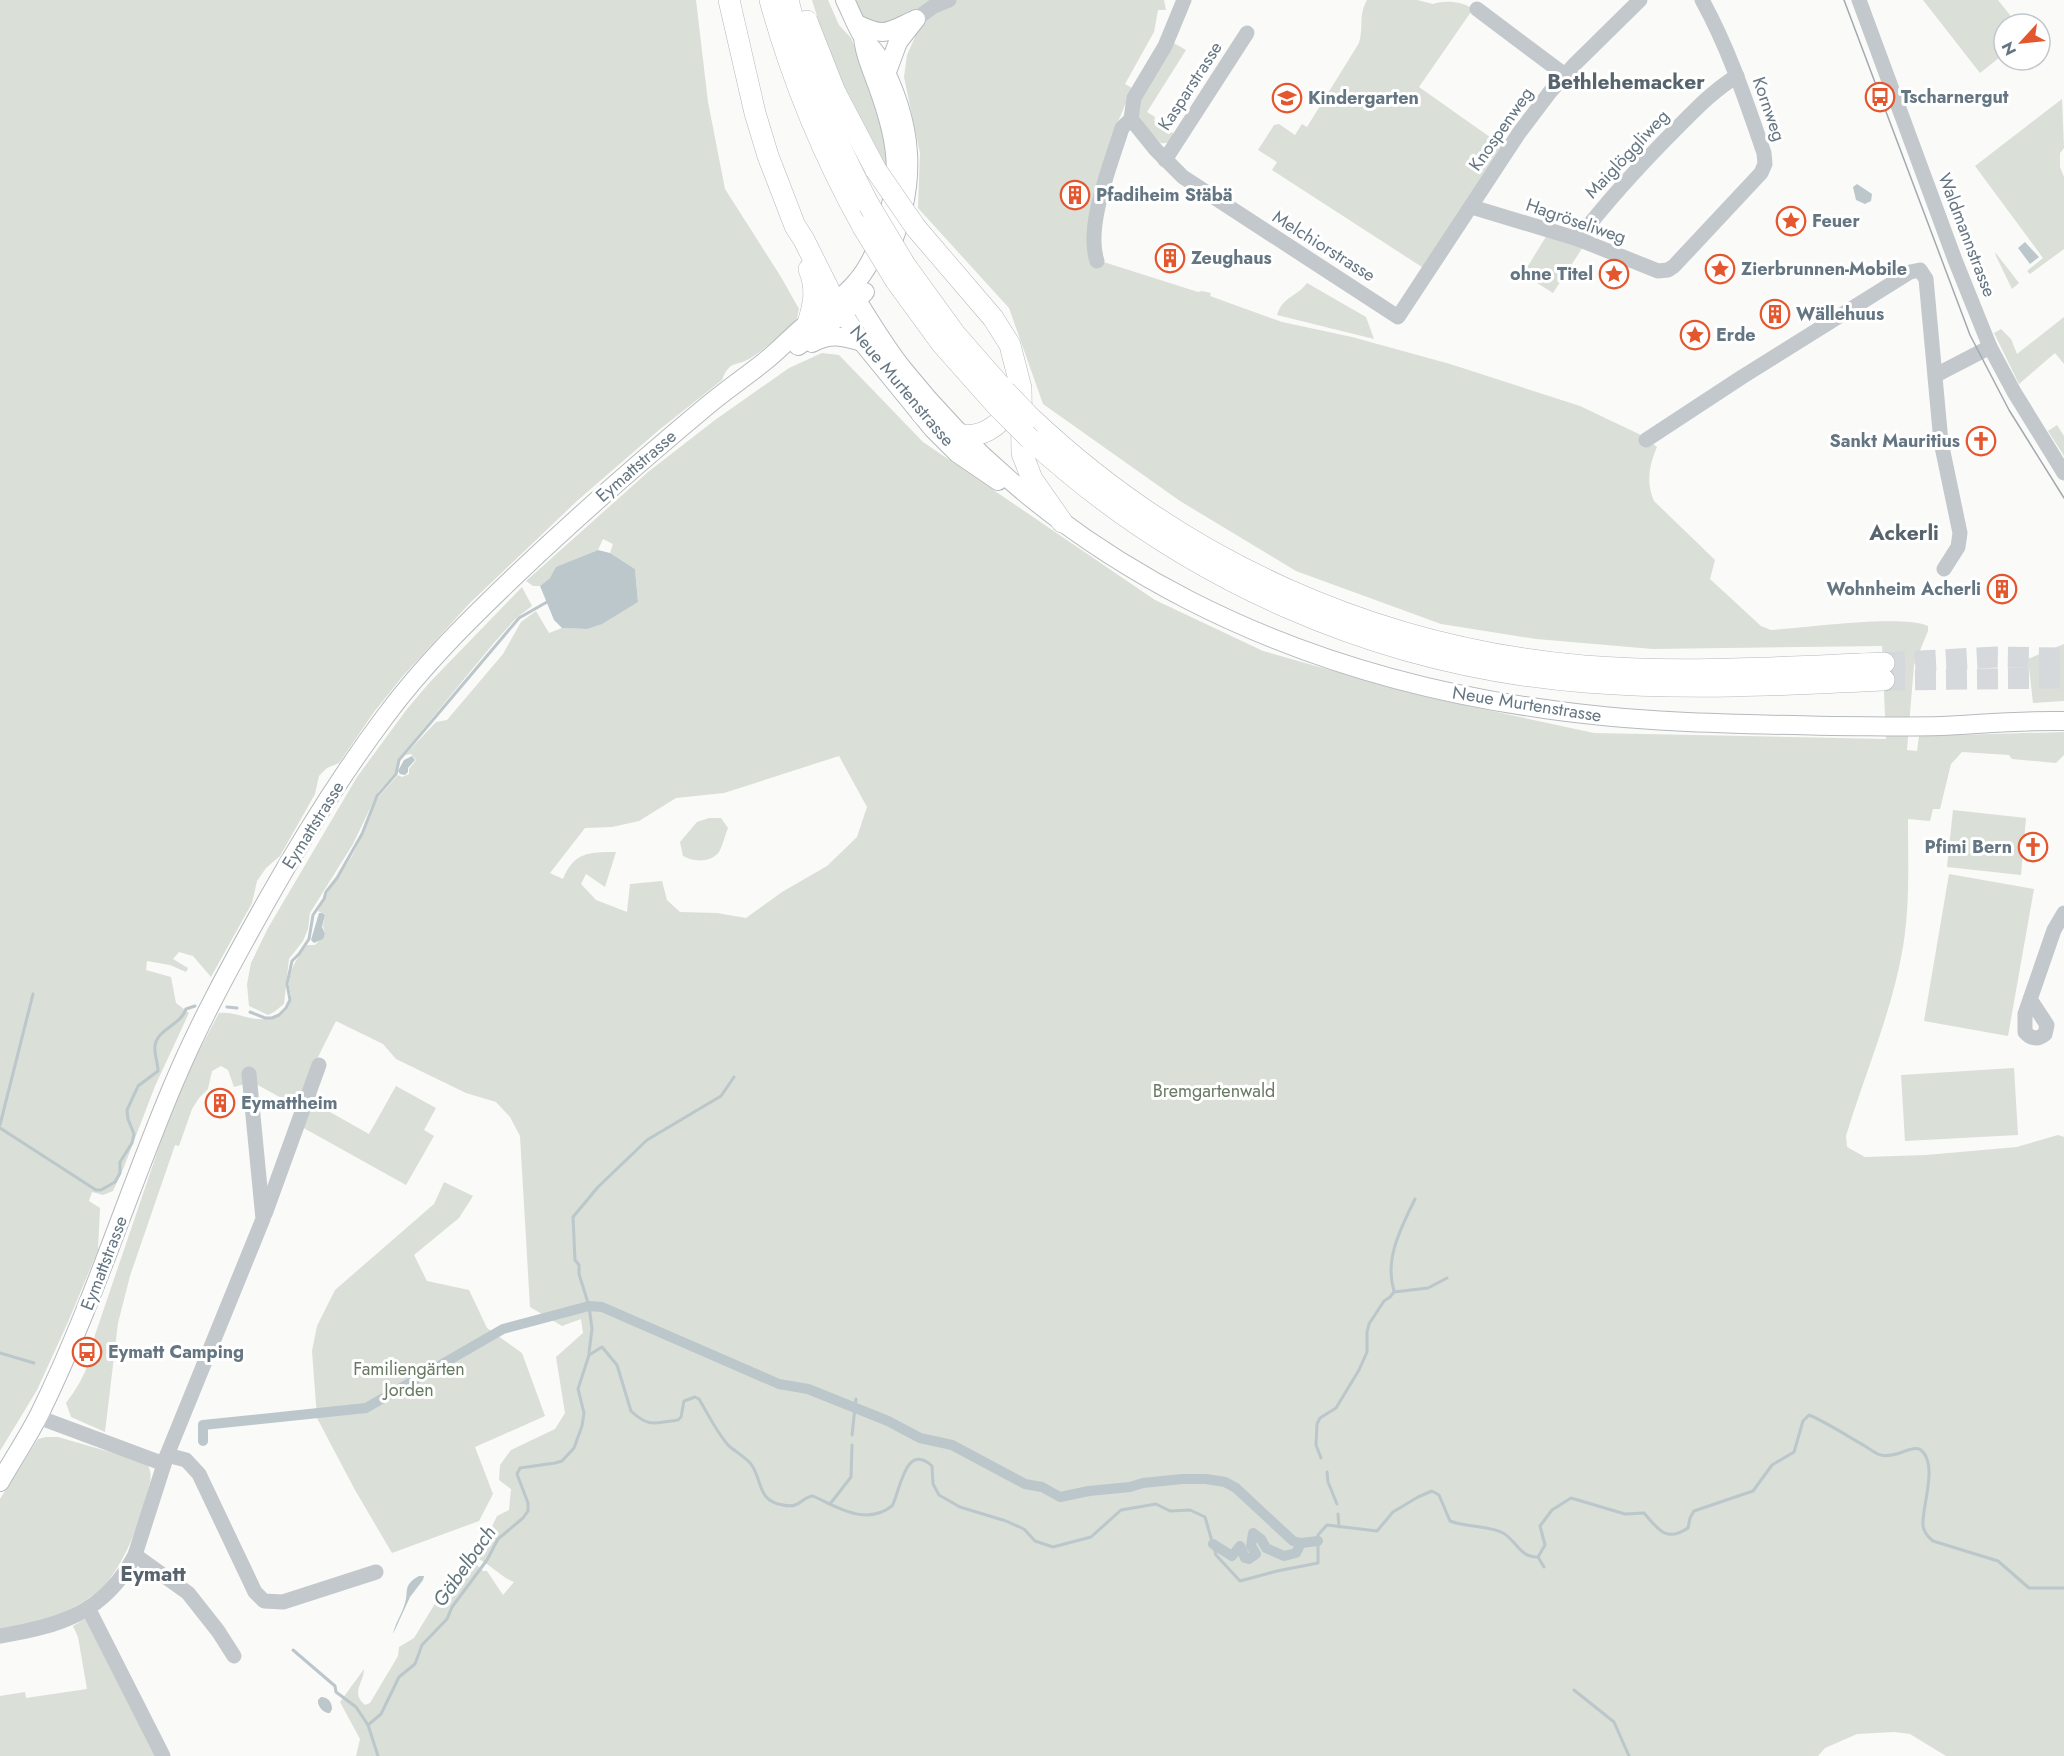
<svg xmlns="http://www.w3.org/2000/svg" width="2064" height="1756" font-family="Jost,sans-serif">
<rect width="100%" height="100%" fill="#fafaf8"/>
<g fill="#dadfd7" fill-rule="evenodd">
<path d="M0 0H696L708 102 725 189 781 277 799 309C798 312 798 315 797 318 794 325 757 355 749 359 734 367 730 360 722 380L659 430 578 500 470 603 402 677 374 712 339 763 327 768 319 776 315 794 280 856 266 868 257 881 252 903 211 977 193 956 179 952 173 959 188 968 186 972 170 965 147 961 146 970 171 977 176 1003 189 1013 155 1086 124 1167 113 1191 103 1195 92 1192 89 1201 100 1208 98 1250 68 1322 37 1390 0 1451Z"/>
<path d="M812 0H828L839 25 851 38 868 78 880 114 889 173 862 133 821 29Z"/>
<path d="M855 0H1164L1166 10H1158L1154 32 1125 84 1132 88 1118 122 1094 201 1091 258 1198 292 1202 291 1211 293 1210 296 1282 322 1352 337 1450 364 1580 406 1643 436 1657 447C1649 465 1646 483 1654 501L1715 560 1710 579 1761 626 1771 630C1803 628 1902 614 1928 626V631L1914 665 1907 750 1917 751 1919 736 2064 732V755L2056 763 2012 759 2009 755 1962 752 1951 764 1940 809H1933L1930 821 1908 819C1908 862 1910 905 1903 947 1892 1012 1865 1073 1846 1136L1847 1147 1865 1157 1926 1155 2017 1147 2058 1135 2064 1137V1756H1946L1910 1734 1894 1732 1857 1734 1825 1748 1818 1756H356L360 1739 340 1702 364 1669C364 1683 350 1692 365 1705L370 1703 398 1656 399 1647 414 1638 436 1602 471 1563H475L483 1571H487L503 1595 514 1582C501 1577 491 1565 477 1558L497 1516 509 1510 511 1489 499 1480 500 1465 511 1450 555 1429 565 1413 556 1357 583 1333 581 1319 562 1326 530 1307 520 1136 510 1117 496 1102 466 1093 396 1059 383 1044 336 1021 316 1061 298 1107 252 1082 234 1087 228 1070 221 1066 212 1071 208 1089 199 1098 192 1109 179 1146 175 1145 130 1276 118 1323 105 1432 71 1417 66 1403C84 1379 90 1364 95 1335L162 1138 191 1066 219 1013C235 1011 250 1021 266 1019 278 1018 291 1011 291 997 291 992 288 987 289 983 290 968 298 956 307 945H315L325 935 323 926 325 915 318 911 328 892 352 856 363 834 376 800 398 775 402 777 409 774V769L416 760 411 754 405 755 436 722 447 720 503 654 521 622 536 611 549 633 562 628 587 629 638 602 635 569 610 553 613 544 603 539 598 550 557 567 550 578 540 586H533L526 581 648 472 715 420 789 368 822 353 839 355 923 442 1155 600 1263 651 1422 696 1594 733 1886 739 1882 646 1653 649 1536 639 1441 624 1296 571 1180 501 1043 404 1009 308 918 208 920 153 904 77 907 55 915 37 905 18 898 23 871 26 863 16ZM839 756 867 807 857 837 827 866 782 892 746 918 717 913 680 912 667 900 662 881 630 884 627 912 596 900 581 884 586 874 605 887 616 852C589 852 574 852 563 879L550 873 585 828 612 827 639 821 676 798 724 793Z"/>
<path d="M1367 0H1417L1433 4C1445 0 1462 1 1473 9L1419 87 1504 147 1425 269 1272 170 1277 162 1258 150 1274 125 1279 124 1295 135 1302 124 1307 127 1359 43C1364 27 1358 16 1367 0Z"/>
<path d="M1923 0H1998L2017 24H2004V54L1980 73Z"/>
<path d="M1172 42 1186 50 1147 112 1155 117 1154 121 1176 135C1172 141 1169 144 1161 143 1150 132 1136 121 1137 104Z"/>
<path d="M2062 99 2064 148 2060 153V167L2064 177V249L2030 274 2027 271 2043 258 1975 166Z"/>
<path d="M1547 235 1583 247 1553 293 1523 274Z"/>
<path d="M1995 252 2019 283 2012 289 1996 256Z"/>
<path d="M1307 283 1366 317 1374 339 1277 315C1283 296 1297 297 1307 283Z"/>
<path d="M2064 317V364L2055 353 2019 384 1994 333 2001 329 2011 339 2017 354Z"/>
<path d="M2057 425 2064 436V456L2048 431Z"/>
<path d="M522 587 532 606 515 619 493 644 399 758 395 773 378 792 353 844 310 913 308 929 303 941 289 959 284 1004 274 1012 268 1015 249 1006 247 984 251 963 268 928 357 777 407 709 430 682Z"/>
<path d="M2064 644V701L2033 703 2028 659Z"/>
<path d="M1953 810 2026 818 2021 875 1947 867Z"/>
<path d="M709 818H721L728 828C725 835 723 845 719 852 711 863 693 862 683 856L680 842 697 822Z"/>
<path d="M1949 874 2034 889 2008 1036 1924 1021Z"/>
<path d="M2014 1068 2018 1135 1905 1141 1901 1075Z"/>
<path d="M396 1086 436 1108 424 1130 434 1136 406 1185 300 1126 313 1089 319 1097 321 1107 369 1134Z"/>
<path d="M444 1182 473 1196 459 1218 414 1255 427 1281 469 1290 487 1328 522 1353 545 1416 475 1447 493 1494 479 1521 392 1553 355 1490 317 1418 312 1351 317 1326 335 1290 434 1204Z"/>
<path d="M46 1437H58L145 1462C156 1473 148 1488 145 1501 138 1528 123 1564 105 1585 93 1598 62 1615 46 1620 31 1624 15 1626 0 1629V1499L38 1439Z"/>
<path d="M88 1617 159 1756H0V1696L25 1692 26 1698 87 1689 78 1637 73 1626Z"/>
</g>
<g fill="#bbc7cb">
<path d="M1857 184 1872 194 1871 201 1865 204 1856 200 1853 187Z"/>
<path d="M2025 242 2039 257 2030 264 2018 248Z"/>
<path d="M598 550 610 553 635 569 638 602 602 624 587 629 562 628 554 620 540 586 550 578 556 567Z"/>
<path d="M412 756 415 760 408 768V772L405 775 400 774 398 771 404 760Z"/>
<path d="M319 913H322L325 915 322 927 325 934 323 939 314 943 311 940Z"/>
<path d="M419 1576H424L423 1580 410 1597 393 1634C395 1624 401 1615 404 1606 410 1592 401 1586 419 1576Z"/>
<path d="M321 1697C328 1697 332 1702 332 1709L330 1713C324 1714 317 1706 318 1700Z"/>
</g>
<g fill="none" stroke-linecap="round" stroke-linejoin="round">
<g stroke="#bbc7cb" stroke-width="3">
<path d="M227 1007 237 1008"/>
<path d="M250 1012 265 1018H272L279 1015 286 1008 290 1000 287 984 292 961 299 954 309 939 313 915 324 899 326 892 337 878 362 834 377 796 396 774 399 760 519 618 547 602"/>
<path d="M0 1125 33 994"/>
<path d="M0 1128 96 1190H101L115 1182 120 1173V1162L132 1143 134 1134 128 1119 127 1110 138 1086 158 1071C158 1063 154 1054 155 1046 157 1029 181 1025 186 1009L195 1006"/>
<path d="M1394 1291C1384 1259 1401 1228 1415 1199"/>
<path d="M0 1353 34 1363"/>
<path d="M589 1353 592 1329 589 1306 579 1274V1265L575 1260 573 1217 598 1187 647 1140 721 1096 734 1077"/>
<path d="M852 1435 856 1399"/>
<path d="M1321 1458 1316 1445 1317 1424 1320 1418 1336 1408 1359 1370 1367 1352V1332L1369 1324 1384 1301 1390 1297 1394 1292 1428 1288 1447 1278"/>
<path d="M1327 1472 1328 1482 1337 1504"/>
<path d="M830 1504 851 1477 852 1445"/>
<path d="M1338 1514 1339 1527"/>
<path d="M1538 1557 1544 1567"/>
<path d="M293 1650 335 1686 336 1692 356 1707 368 1725"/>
<path d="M1574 1690 1614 1722 1629 1756"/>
<path d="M378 1756 368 1725 381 1714 399 1677 415 1664 422 1645 447 1619 452 1607 487 1560 498 1539 523 1518 528 1511V1503L517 1474 520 1468 555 1463 562 1461 574 1448 582 1426 584 1413 578 1389 589 1355 602 1347 617 1365 631 1411C649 1428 655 1423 678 1420L681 1417 684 1401 695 1397 699 1399C708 1414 717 1433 729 1446 736 1452 745 1457 751 1464 763 1481 757 1501 783 1505 801 1509 801 1497 813 1496 839 1508 866 1526 892 1506 900 1492 905 1441 932 1466L933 1484 939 1495 960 1507 1006 1521 1024 1529 1035 1541 1053 1547 1091 1537 1121 1510 1156 1504 1170 1511 1190 1510 1205 1517 1216 1555 1240 1581 1277 1571 1318 1563V1535L1327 1525 1377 1531 1393 1512 1418 1497 1432 1491 1439 1495 1450 1521C1464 1527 1491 1526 1503 1533 1516 1540 1520 1558 1538 1557L1545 1545 1540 1526 1552 1510 1571 1498 1625 1514 1644 1513C1658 1529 1666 1543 1688 1528L1690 1518 1694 1511 1753 1491 1772 1465 1794 1452 1803 1421 1809 1415C1828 1423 1847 1436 1865 1446 1870 1449 1876 1454 1881 1455 1895 1459 1913 1444 1921 1450 1939 1465 1921 1509 1923 1526 1924 1533 1928 1537 1933 1541L1998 1561 2029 1588H2064"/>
</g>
<g stroke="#bbc7cb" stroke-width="10">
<path d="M203 1441V1425L366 1408 503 1329 589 1306 602 1307 779 1384 808 1389 888 1421 920 1438 952 1445 1025 1484 1042 1487 1060 1497 1089 1491 1130 1487 1143 1483 1182 1479H1206L1225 1482 1236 1488 1293 1541 1301 1543 1318 1541"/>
<path d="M1213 1544 1232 1556 1240 1546 1245 1558 1249 1559 1256 1554 1251 1546 1253 1533 1261 1539 1266 1548 1284 1556 1296 1553 1301 1543"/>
</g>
<g stroke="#d5d9db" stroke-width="21" stroke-dasharray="21 10" stroke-linecap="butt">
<path d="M1884 663 1997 657 2064 658"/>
<path d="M1884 680 2064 678"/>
</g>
<g stroke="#b5babe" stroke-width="20">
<g id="major">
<path d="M845 0C851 12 856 26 863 37 867 44 873 49 877 55 914 122 919 183 888 253"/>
<path d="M857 24C884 37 886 33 912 21"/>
<path d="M878 74 888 69 898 42 916 19"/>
<path d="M850 289C867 316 883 344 903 369 1062 568 1296 675 1545 709 1640 723 1736 724 1832 726 1868 726 1905 727 1941 726 1982 724 2023 720 2064 721"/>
<path d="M836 303 862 342 933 429 957 453 998 481"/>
<path d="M812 343C830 333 843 336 862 342"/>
<path d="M798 346 843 314 865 292"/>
<path d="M0 1482C13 1459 28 1437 40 1413 92 1307 127 1194 173 1085 199 1023 232 963 265 904 301 840 340 777 384 718 423 665 469 620 516 575 578 516 642 460 708 405 726 390 745 377 764 362 778 351 790 338 803 327 821 312 843 299 857 281 877 258 891 213 895 183 899 148 887 111 875 79 870 65 864 53 863 37"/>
</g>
</g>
<g stroke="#b4b9bd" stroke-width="22">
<g id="highway">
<path d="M729 0 755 113 768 156 795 226 804 240 835 302"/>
<path d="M770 0C792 80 823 155 863 227"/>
<path d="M788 0C805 72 835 140 869 205"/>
<path d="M807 21 835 92 876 170"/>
<path d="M916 228 993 318 1010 345 1021 388 1022 453 1032 479 1062 522"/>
<path d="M905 265 955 334 1005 391"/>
<path d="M896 281 942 344 998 407"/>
<path d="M808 323C814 304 817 289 809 269"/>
<path d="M922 414C930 421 939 428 949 432 977 443 1004 427 1012 400"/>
<path d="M1030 417C1182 561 1375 648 1584 666 1684 674 1784 667 1884 663"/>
<path d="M1030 439C1183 580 1378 666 1585 682 1685 690 1784 685 1884 680"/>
</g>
</g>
<g stroke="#c3c8cc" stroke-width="15">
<path d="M1859 0 1955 260 1990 347 2014 392 2064 473"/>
<path d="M1477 9 1565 75"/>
<path d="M916 19 934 6 949 0"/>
<path d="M1131 119 1156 150 1183 177 1398 317 1519 133 1550 92 1575 64 1640 0"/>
<path d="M1165 160 1247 33"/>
<path d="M1472 207 1578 239 1658 271 1668 270 1674 266 1761 173 1765 164 1764 153C1746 101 1729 49 1702 0"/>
<path d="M1578 239C1608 200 1642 163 1677 128 1696 109 1714 90 1737 76"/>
<path d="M1097 261C1085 226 1111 164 1122 128L1131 119 1134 98 1165 46 1184 0"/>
<path d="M1936 375 1990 347"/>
<path d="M1646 440 1742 377 1910 272 1920 270 1926 279 1941 442 1960 533 1958 547 1944 569"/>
<path d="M2030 999 2047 1025 2045 1034C2038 1040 2031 1039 2025 1032V1014L2054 930 2064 913"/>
<path d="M265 1214 319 1065"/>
<path d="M38 1417 164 1464"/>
<path d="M167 1455 186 1460 199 1474 255 1592 264 1601 283 1602 376 1572"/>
<path d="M135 1555 188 1593 218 1631 234 1656"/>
<path d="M88 1608 163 1756"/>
<path d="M0 1636C60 1626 105 1613 135 1555L167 1455 263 1219 249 1074"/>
</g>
<use href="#major" stroke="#fff" stroke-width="18"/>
<use href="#highway" stroke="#fff" stroke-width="21"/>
<path stroke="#a2aab0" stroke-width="1.5" d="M1844 0 1970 335 2009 410 2064 498"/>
<g stroke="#b4b9bd" stroke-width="22" stroke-linecap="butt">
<g id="highway-bridge">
<path d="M876 170 916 228"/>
<path d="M869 205 905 265"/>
<path d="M863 227 896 281"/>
<path d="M1005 391 1030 417"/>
<path d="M998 407 1030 439"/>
</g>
</g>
<use href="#highway-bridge" stroke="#fff" stroke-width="21"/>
</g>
<defs>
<g id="bus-ring" transform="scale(1.5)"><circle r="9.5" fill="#fff" stroke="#e4572e" stroke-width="1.5"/><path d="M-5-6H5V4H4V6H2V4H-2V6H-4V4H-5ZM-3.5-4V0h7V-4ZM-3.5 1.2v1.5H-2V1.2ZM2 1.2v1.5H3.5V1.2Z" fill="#e4572e"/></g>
<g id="school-ring" transform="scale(1.5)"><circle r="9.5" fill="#fff" stroke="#e4572e" stroke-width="1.5"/><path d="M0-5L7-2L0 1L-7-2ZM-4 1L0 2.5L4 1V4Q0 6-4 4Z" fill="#e4572e"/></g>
<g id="building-ring" transform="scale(1.5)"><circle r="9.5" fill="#fff" stroke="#e4572e" stroke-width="1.5"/><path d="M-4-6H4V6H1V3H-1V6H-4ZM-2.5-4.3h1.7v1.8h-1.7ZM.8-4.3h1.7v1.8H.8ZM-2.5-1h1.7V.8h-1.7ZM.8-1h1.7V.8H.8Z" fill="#e4572e"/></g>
<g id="sight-ring" transform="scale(1.5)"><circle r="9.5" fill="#fff" stroke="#e4572e" stroke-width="1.5"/><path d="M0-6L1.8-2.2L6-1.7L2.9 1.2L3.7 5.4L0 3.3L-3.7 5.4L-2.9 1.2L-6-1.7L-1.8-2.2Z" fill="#e4572e"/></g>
<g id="church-ring" transform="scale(1.5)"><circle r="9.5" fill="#fff" stroke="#e4572e" stroke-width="1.5"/><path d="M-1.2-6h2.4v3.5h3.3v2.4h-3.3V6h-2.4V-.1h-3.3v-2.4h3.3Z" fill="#e4572e"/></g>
</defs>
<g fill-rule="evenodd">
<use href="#bus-ring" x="1880" y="97"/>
<use href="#school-ring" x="1287" y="98"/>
<use href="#building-ring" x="1075" y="195"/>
<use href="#sight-ring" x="1791" y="221"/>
<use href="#building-ring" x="1170" y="258"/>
<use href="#sight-ring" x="1720" y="269"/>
<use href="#sight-ring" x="1614" y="274"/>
<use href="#building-ring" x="1775" y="314"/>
<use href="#sight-ring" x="1695" y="335"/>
<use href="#church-ring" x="1981" y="441"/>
<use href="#building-ring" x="2002" y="589"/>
<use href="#church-ring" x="2033" y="847"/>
<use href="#building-ring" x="220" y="1103"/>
<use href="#bus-ring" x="87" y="1352"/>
</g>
<g text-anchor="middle" stroke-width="6" stroke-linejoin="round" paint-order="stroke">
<g font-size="18" fill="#657683" stroke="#fff">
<text transform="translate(1190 86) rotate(-57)" y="6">Kasparstrasse</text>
<text transform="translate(1769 109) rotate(71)" y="6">Kornweg</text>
<text transform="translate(1501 129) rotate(-55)" y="6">Knospenweg</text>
<text transform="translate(1627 154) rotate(-47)" y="6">Maiglöggliweg</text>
<text transform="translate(1576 221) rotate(19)" y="6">Hagröseliweg</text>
<text transform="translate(1967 235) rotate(69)" y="6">Waldmannstrasse</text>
<text transform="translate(1324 246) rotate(32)" y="6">Melchiorstrasse</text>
<text transform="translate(902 386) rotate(50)" y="6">Neue Murtenstrasse</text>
<text transform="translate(636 466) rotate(-41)" y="6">Eymattstrasse</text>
<text transform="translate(1527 704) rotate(9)" y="6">Neue Murtenstrasse</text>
<text transform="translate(313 825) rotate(-58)" y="6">Eymattstrasse</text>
<text transform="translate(104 1263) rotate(-69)" y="6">Eymattstrasse</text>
</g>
<g font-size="18" font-weight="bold" fill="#657683" stroke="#fff" text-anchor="start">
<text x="1901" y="103">Tscharnergut</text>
<text x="1308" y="104">Kindergarten</text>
<text x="1096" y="201">Pfadiheim Stäbä</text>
<text x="1812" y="227">Feuer</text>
<text x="1191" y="264">Zeughaus</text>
<text x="1741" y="275">Zierbrunnen-Mobile</text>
<text x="1593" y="280" text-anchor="end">ohne Titel</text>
<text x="1796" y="320">Wällehuus</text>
<text x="1716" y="341">Erde</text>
<text x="1960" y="447" text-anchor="end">Sankt Mauritius</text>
<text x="1981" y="595" text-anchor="end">Wohnheim Acherli</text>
<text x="2012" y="853" text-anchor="end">Pfimi Bern</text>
<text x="241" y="1109">Eymattheim</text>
<text x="108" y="1358">Eymatt Camping</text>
</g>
<g font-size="18" fill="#687a64" stroke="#fff">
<text x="1214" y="1097">Bremgartenwald</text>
<text x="409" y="1375">Familiengärten<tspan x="409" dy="21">Jorden</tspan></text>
</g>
<g font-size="20" font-style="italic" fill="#60757c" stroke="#fff">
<text transform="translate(464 1566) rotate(-55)" y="7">Gäbelbach</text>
</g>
<g font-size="21" font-weight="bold" fill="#57646e" stroke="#fff">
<text x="1626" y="89">Bethlehemacker</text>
<text x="1904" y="540">Ackerli</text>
<text x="153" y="1581">Eymatt</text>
</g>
</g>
<g transform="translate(2022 42) rotate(243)"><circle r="28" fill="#ffffff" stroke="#c1c8cd" stroke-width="1.5"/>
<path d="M0-4.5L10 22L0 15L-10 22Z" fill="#e4572e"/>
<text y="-9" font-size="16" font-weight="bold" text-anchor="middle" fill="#657683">N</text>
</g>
</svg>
